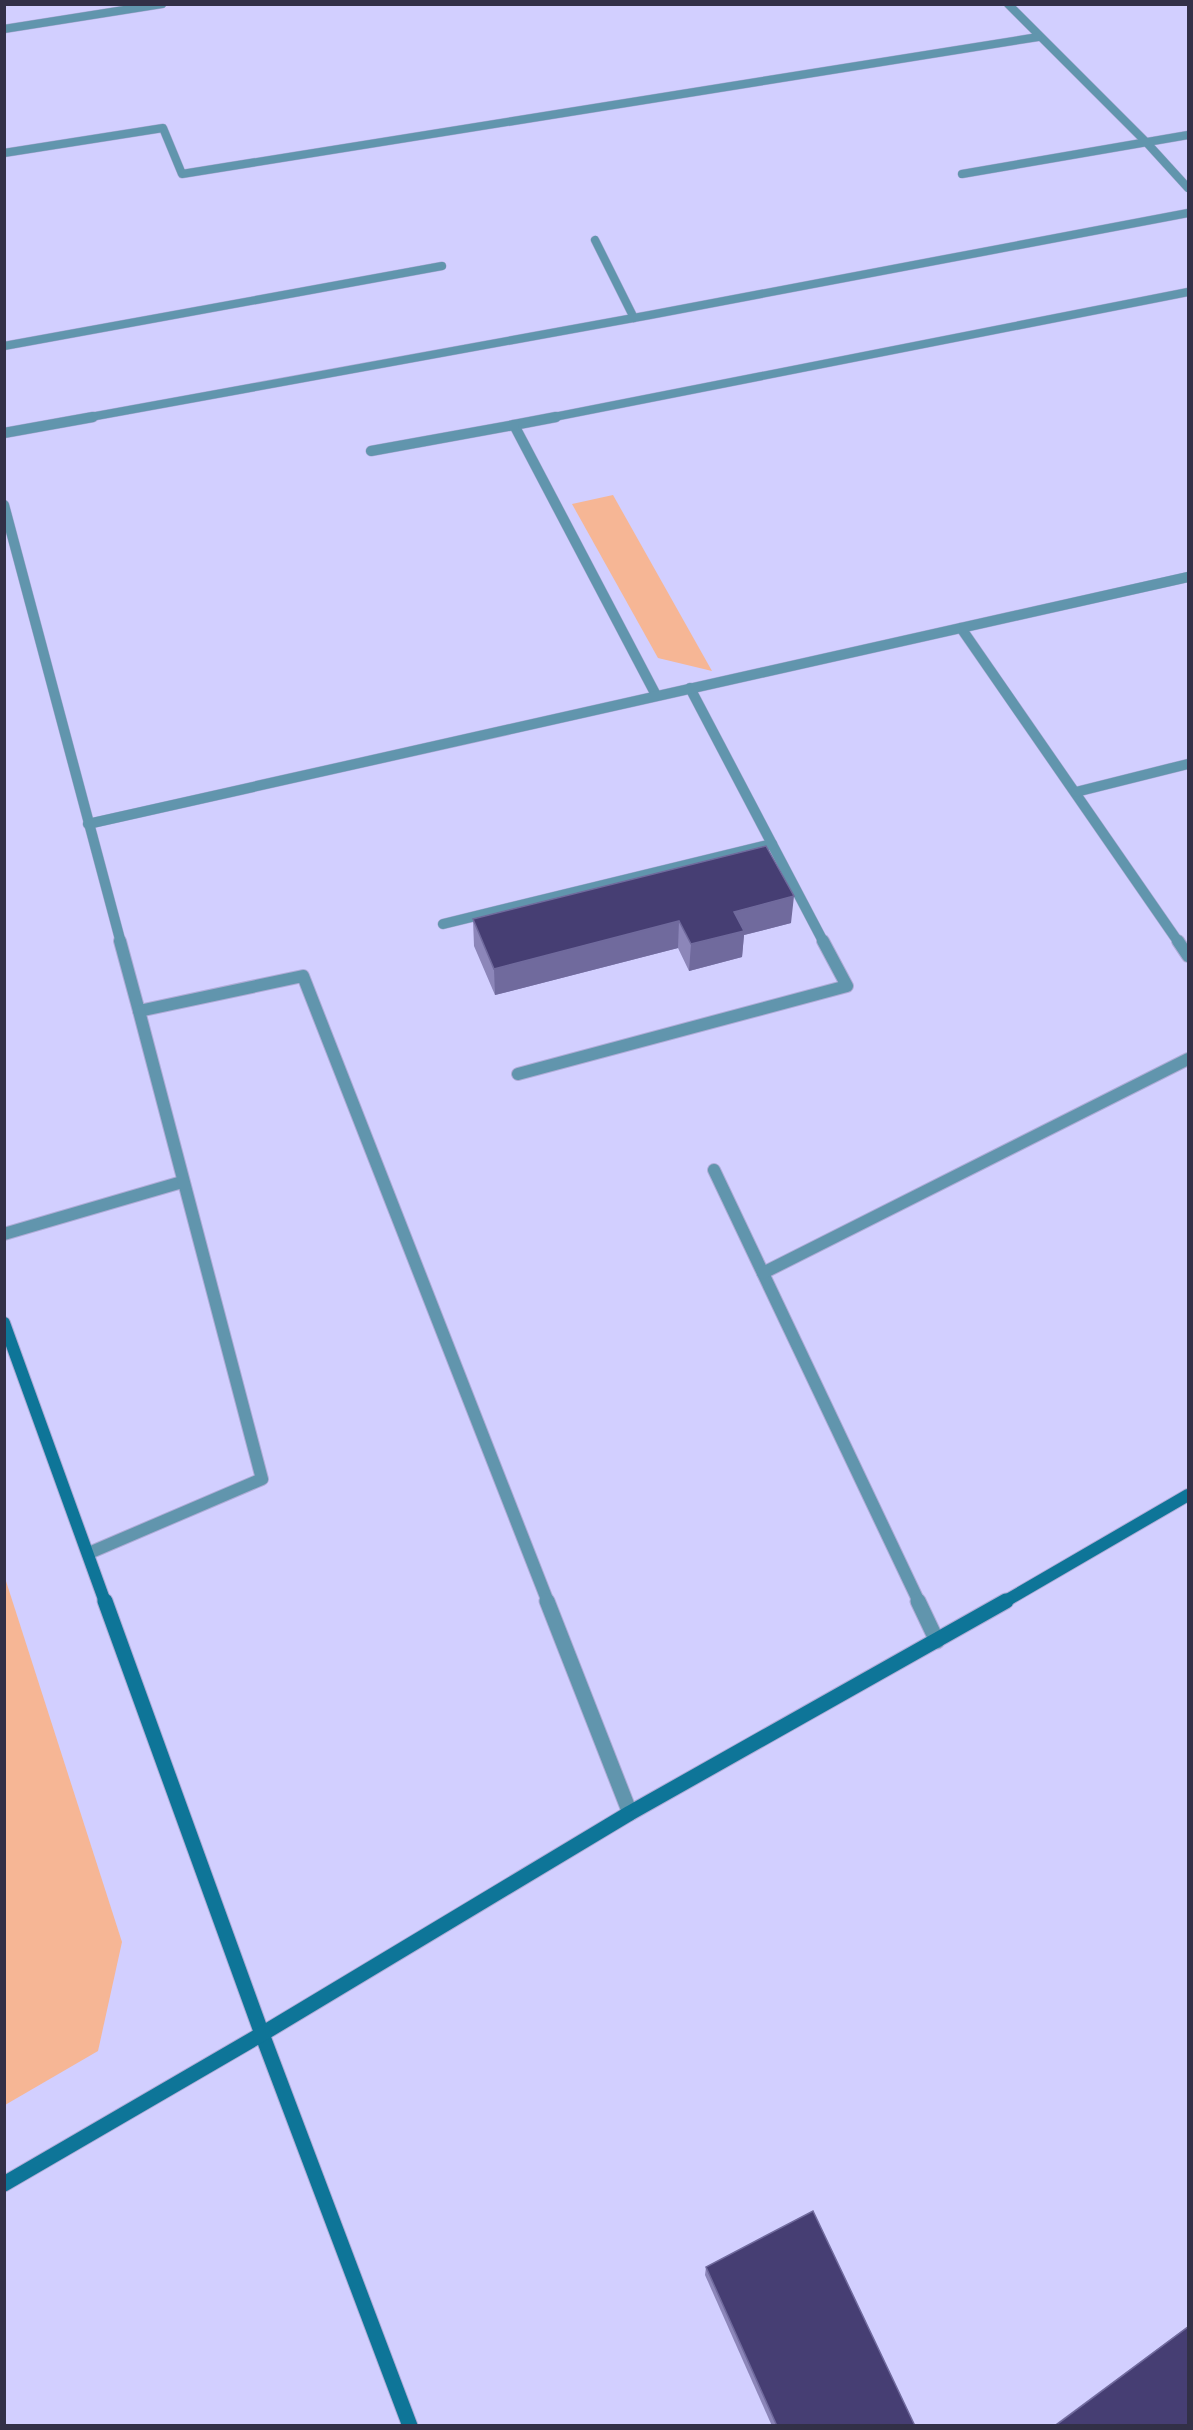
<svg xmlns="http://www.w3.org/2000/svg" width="1193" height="2430" font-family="'Exo 2',sans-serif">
<rect width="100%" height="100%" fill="#d2cfff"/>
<g fill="#f6b695">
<path d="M613 495 712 671 658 658 572 504Z"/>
<path d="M5 1578 122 1942 98 2051 5 2105Z"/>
</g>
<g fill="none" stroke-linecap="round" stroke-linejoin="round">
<g stroke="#afacd7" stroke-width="9">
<path id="lane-far2" d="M595 240 634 318"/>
</g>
<g stroke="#afacd7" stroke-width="11">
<g id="lane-far1">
<path d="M690 688 824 943"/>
<path d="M443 924 772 844"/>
</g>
</g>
<g stroke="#afacd7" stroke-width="14">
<g id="lane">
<path d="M518 1074 847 986 823 941"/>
<path d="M4 1234 182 1182"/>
</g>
</g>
<g stroke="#afacd7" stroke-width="9">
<g id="street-far3">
<path d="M1008 4 1147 143 1188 188"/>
<path d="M4 29 162 4"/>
<path d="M4 153 163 128 182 174 1038 37"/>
<path d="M962 174 1188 135"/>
<path d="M4 346 442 266"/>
<path d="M85 418 650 315 1188 213"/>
<path d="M549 418 1188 292"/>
</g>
</g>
<g stroke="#afacd7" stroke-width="11">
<g id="street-far2">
<path d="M556 417 514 425 656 695"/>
<path d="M4 433 93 417"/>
<path d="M371 451 514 425"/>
<path d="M4 505 121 943"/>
<path d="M961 628 1179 943"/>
<path d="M1076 792 1188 764"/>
<path d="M88 824 1188 577"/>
</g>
</g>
<g stroke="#afacd7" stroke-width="14">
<g id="street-far1">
<path d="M120 941 139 1011 303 976 548 1602"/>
<path d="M1178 941 1188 956"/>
<path d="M714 1170 919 1602"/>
<path d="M763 1273 1188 1059"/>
<path d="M89 1553 262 1479 139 1011"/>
</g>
</g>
<g stroke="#afacd7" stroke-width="17">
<g id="street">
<path d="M547 1601 630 1813"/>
<path d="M918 1601 937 1641"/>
</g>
</g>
<g stroke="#afacd7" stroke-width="14">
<g id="secondary-far1">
<path d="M4 1323 105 1602"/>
<path d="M1004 1602 1188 1495"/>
</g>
</g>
<g stroke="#afacd7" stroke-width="17">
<g id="secondary">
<path d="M105 1601 262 2034 410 2426"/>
<path d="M4 2184 262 2034 630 1813 1006 1601"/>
</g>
</g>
<use href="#lane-far2" stroke="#6195ad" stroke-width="8"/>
<use href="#lane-far1" stroke="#6195ad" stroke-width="10"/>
<use href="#lane" stroke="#6195ad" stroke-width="12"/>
<use href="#street-far3" stroke="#6195ad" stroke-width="8"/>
<use href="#street-far2" stroke="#6195ad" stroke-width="10"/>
<use href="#street-far1" stroke="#6195ad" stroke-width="12"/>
<use href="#street" stroke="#6195ad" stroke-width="15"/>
<use href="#secondary-far1" stroke="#0e7598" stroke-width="12"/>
<use href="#secondary" stroke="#0e7598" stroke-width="15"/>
</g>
<g fill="#8c86b9">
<path d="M473 919 791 923 744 935 742 957 689 971 678 948 495 995 474 946Z"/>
<path d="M706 2267 915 2426H772L705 2275Z"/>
<path d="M1188 2326V2426H1053Z"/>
</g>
<g fill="#706a9d">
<path d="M794 896 791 923 744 935 742 957 689 971 691 944 734 912Z"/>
<path d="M679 921 678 948 495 995 494 969Z"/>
</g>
<g fill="#463e73" stroke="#706a9d" stroke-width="1.5">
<path d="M766 846 794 896 734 912 744 931 691 944 679 921 494 969 473 919Z"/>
<path d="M813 2211 915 2426H777L706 2267Z"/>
<path d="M1188 2327V2426H1055Z"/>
</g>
<rect width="1193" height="2430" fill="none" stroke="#323047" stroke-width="12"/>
</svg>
